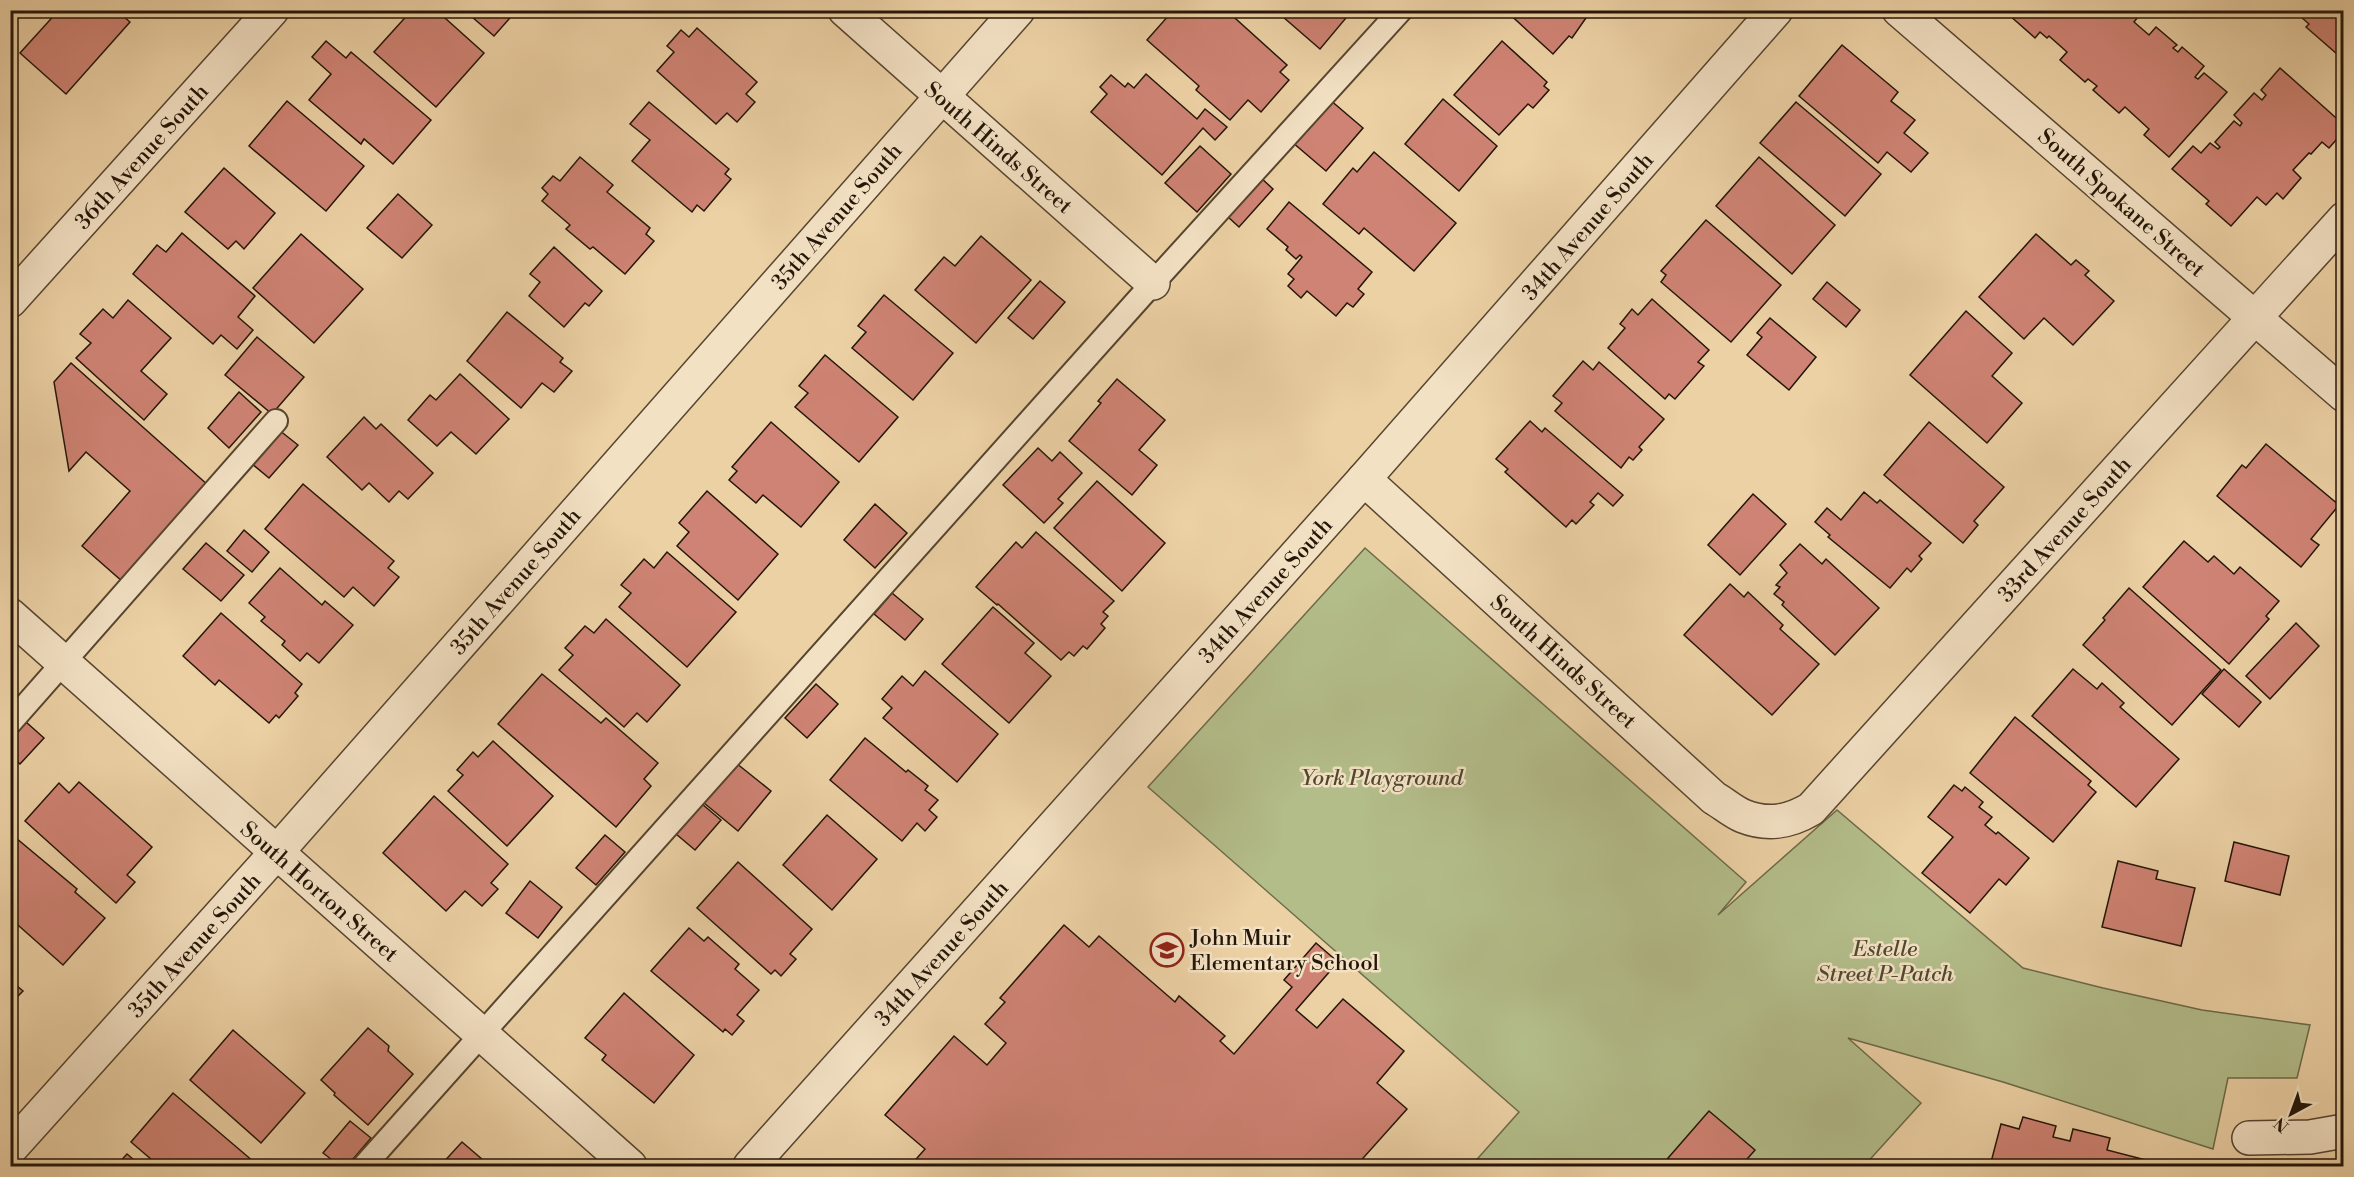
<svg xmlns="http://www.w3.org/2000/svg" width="2354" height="1177" font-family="'Libre Bodoni',serif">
<rect width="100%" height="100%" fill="#ecd1a5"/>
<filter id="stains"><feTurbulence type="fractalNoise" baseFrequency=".00333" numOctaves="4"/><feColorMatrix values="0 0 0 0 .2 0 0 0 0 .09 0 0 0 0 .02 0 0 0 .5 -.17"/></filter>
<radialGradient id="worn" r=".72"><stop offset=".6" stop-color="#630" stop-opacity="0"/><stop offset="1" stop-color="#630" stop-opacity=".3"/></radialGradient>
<path fill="#b3bd8a" stroke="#6c6a49" stroke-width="1.5" d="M1365 548 1746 882 1718 915 1837 810 2023 968 2103 988 2202 1010 2310 1025 2297 1078H2228L2213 1149 2003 1082 1848 1038 1921 1103 1864 1166H1471L1519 1112 1148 787Z"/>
<g fill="#cf8374" stroke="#241608" stroke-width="1.5">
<path d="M59 10H116L130 22 66 94 20 53Z"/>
<path d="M412 10H436L484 53 436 107 374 52Z"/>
<path d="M464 10H517L494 36Z"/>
<path d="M1177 10H1226L1287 65 1280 72 1289 80 1261 112 1248 100 1230 120 1196 90 1199 86 1147 40 1169 15 1171 17Z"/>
<path d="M1275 10H1350L1351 12 1320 49Z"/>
<path d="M1505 10H1583L1588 15 1572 38 1569 36 1553 54Z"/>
<path d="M2013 10H2138L2141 13 2134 22 2149 35 2156 27 2177 45 2173 48 2178 52 2182 47 2204 66 2195 77 2198 79 2204 73 2227 92 2169 157 2144 135 2149 129 2125 107 2119 113 2093 90 2097 86 2088 79 2085 82 2060 60 2067 52 2049 36 2047 38 2040 32 2035 38 2009 15Z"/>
<path d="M2293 10H2344V60L2306 27 2309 24Z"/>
<path d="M697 28 757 82 746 94 755 102 737 122 727 113 716 124 657 71 674 52 667 46 681 30 689 37Z"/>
<path d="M326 41 346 58 351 52 431 120 393 164 364 139 361 144 309 100 331 74 312 57Z"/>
<path d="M1502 41 1547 82 1544 86 1549 90 1533 108 1528 104 1499 135 1454 95Z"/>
<path d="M1842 45 1898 92 1891 101 1915 120 1904 133 1928 153 1911 172 1887 152 1878 163 1799 96Z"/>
<path d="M2280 68 2344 125V131L2329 148 2322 142 2311 154 2309 153 2293 170 2301 178 2283 199 2277 193 2266 205 2257 197 2231 226 2206 204 2209 201 2172 169 2193 146 2201 153 2210 143 2218 149 2220 147 2215 142 2234 121 2240 126 2242 123 2234 115 2254 93 2262 100 2266 95 2261 90Z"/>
<path d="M1146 74 1197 119 1205 109 1227 127 1215 140 1203 128 1162 175 1091 112 1107 94 1100 87 1111 75 1125 87 1128 83 1134 88Z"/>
<path d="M1329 99 1363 128 1326 171 1292 142Z"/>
<path d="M1443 99 1497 146 1459 191 1405 144Z"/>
<path d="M287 101 364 166 326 211 249 146Z"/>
<path d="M649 102 729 169 725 174 731 179 704 211 697 205 692 212 632 161 650 140 630 124Z"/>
<path d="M1796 102 1881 174 1845 216 1760 143Z"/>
<path d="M1200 146 1231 174 1197 212 1165 183Z"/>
<path d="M1374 152 1456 223 1414 271 1364 228 1359 234 1323 204 1353 168 1357 172Z"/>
<path d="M580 157 613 185 607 192 650 228 646 234 654 241 625 274 593 247 590 249 566 229 570 225 542 201 548 194 542 188 553 176 560 181Z"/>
<path d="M1759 157 1835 225 1792 274 1716 206Z"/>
<path d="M224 168 275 213 244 249 236 241 228 249 185 212Z"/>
<path d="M1261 178 1273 189 1239 227 1227 216Z"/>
<path d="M398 194 432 225 402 258 367 228Z"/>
<path d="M1289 202 1372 272 1358 289 1364 294 1353 307 1347 303 1336 316 1307 291 1301 298 1288 286 1294 279 1288 274 1302 257 1300 255 1296 259 1286 250 1288 247 1267 229Z"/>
<path d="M1706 220 1781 285 1731 342 1661 282 1666 275 1661 271Z"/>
<path d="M182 233 255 296 238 317 253 330 237 349 221 335 213 344 133 274 157 245 166 252Z"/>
<path d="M301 234 363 289 314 343 253 288Z"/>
<path d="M2036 234 2071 265 2076 260 2089 271 2085 275 2114 301 2073 345 2044 318 2024 339 1979 297Z"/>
<path d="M981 236 1031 280 976 343 915 290 944 257 955 266Z"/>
<path d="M554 247 602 291 589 306 585 303 564 327 529 296 540 282 530 274Z"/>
<path d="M1040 281 1065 302 1033 339 1008 318Z"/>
<path d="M1827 282 1860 310 1846 327 1813 299Z"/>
<path d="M884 295 953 353 913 400 852 348 866 332 858 326Z"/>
<path d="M1652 299 1709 350 1698 362 1704 366 1675 399 1669 394 1665 399 1608 348 1625 328 1620 324 1632 309 1638 315Z"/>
<path d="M128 300 171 338 141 371 167 394 144 420 76 358 91 343 80 334 103 309 113 318Z"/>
<path d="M1966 311 2012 353 1992 376 2022 403 1987 443 1910 375Z"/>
<path d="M507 312 563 358 560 362 572 371 554 392 542 383 521 408 467 361Z"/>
<path d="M1770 318 1816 357 1789 390 1747 355 1762 337 1757 333Z"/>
<path d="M257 337 304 377 272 414 225 375Z"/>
<path d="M825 355 898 417 859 462 795 407 808 393 799 386Z"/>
<path d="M1583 361 1593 370 1599 362 1664 419 1639 447 1642 450 1633 460 1629 457 1621 468 1555 411 1562 403 1553 396Z"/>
<path d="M71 363 209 486 123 582 82 546 130 491 86 452 69 471 54 382Z"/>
<path d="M460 374 509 419 476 454 451 432 437 446 408 420 430 395 436 400Z"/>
<path d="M1117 379 1165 420 1139 450 1157 465 1132 495 1069 441 1101 403 1098 401Z"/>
<path d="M239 392 261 412 229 448 208 428Z"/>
<path d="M364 417 376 429 381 424 433 473 408 499 399 491 389 502 369 483 362 490 327 457Z"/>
<path d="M1530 421 1542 432 1545 428 1623 495 1613 506 1598 493 1590 502 1594 505 1576 524 1572 520 1566 527 1505 472 1508 469 1496 459Z"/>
<path d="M771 422 839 482 801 527 763 495 756 503 729 480 737 471 732 467Z"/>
<path d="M1929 422 2004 487 1974 521 1978 525 1963 543 1884 475Z"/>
<path d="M279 430 298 445 269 478 251 463Z"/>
<path d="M2266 444 2339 505 2311 539 2319 545 2301 567 2217 496 2242 465 2246 468Z"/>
<path d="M1038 448 1052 461 1060 452 1082 473 1058 499 1063 503 1044 523 1003 485Z"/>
<path d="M1097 481 1165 543 1122 591 1054 528Z"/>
<path d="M303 484 394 561 388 568 399 577 374 606 353 587 344 597 265 529Z"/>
<path d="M707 491 778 554 738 600 677 546 689 532 679 523Z"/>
<path d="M1864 492 1877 503 1880 500 1931 543 1919 556 1922 559 1911 572 1907 568 1890 588 1828 537 1830 535 1815 522 1827 508 1841 520Z"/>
<path d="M1753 494 1786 524 1740 575 1708 545Z"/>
<path d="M875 504 907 533 875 568 844 540Z"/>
<path d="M244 530 269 552 252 572 227 551Z"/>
<path d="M1036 532 1114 601 1103 612 1108 616 1101 624 1105 628 1087 649 1083 646 1074 656 1069 652 1061 660 998 604 997 605 976 587 1016 542 1022 548Z"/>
<path d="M2184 541 2208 562 2214 556 2234 574 2240 567 2279 601 2266 616 2269 619 2229 664 2143 587Z"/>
<path d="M206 543 244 575 221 601 183 569Z"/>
<path d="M1800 544 1822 564 1826 559 1879 608 1835 655 1782 605 1784 602 1774 594 1780 587 1776 585 1787 573 1780 565Z"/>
<path d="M667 552 736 612 687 667 619 607 631 593 621 585 644 559 654 568Z"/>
<path d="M280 568 322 605 325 601 353 625 319 663 307 653 300 661 282 645 285 641 261 621 265 617 249 603Z"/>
<path d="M1730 584 1744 597 1748 592 1783 625 1780 629 1819 664 1772 715 1684 635Z"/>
<path d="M2129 588 2221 670 2172 725 2083 645 2105 620 2103 618Z"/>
<path d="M892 593 923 619 905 640 874 614Z"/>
<path d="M993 607 1034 643 1025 653 1051 676 1009 723 942 664Z"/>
<path d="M221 613 302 684 295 693 298 696 279 718 276 715 269 723 219 680 215 685 183 656Z"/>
<path d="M606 619 680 685 647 722 637 713 624 727 559 670 573 655 565 648 585 626 594 633Z"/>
<path d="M2296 623 2319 646 2270 699 2246 676Z"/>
<path d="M2073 669 2097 689 2102 683 2124 703 2120 707 2179 759 2136 807 2032 716Z"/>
<path d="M2224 669 2261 702 2239 727 2202 694Z"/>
<path d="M925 671 998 734 957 782 883 718 892 708 882 699 902 676 913 686Z"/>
<path d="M542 674 601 723 606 718 658 763 644 779 651 786 616 827 498 724Z"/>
<path d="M816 684 838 704 807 738 785 718Z"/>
<path d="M2015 717 2091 781 2088 785 2096 792 2053 842 1970 773Z"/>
<path d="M26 722 44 738 20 764 10 755V740Z"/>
<path d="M865 738 906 772 908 770 928 786 925 790 938 800 929 810 937 817 925 831 917 823 902 841 830 780Z"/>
<path d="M493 741 553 796 507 846 448 791 463 775 457 770 473 752 478 757Z"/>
<path d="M736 763 771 791 738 831 704 803Z"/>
<path d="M79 782 152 847 127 875 135 882 116 903 25 821 59 783 69 793Z"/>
<path d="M1954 785 1962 791 1965 787 1983 802 1979 807 1992 817 1985 825 1996 834 1998 832 2029 858 2006 885 1999 879 1970 913 1922 873 1953 837 1928 817Z"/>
<path d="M434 796 508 864 491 883 498 889 482 906 465 891 446 911 383 853Z"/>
<path d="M702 804 721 820 695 850 676 834Z"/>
<path d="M827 815 877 859 832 910 783 865Z"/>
<path d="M605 835 625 852 596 885 576 868Z"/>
<path d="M16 838 77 889 75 892 105 918 63 965 10 918V845Z"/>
<path d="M2234 842 2289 856 2280 895 2225 881Z"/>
<path d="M2118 861 2158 871 2156 879 2195 888 2181 946 2102 927Z"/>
<path d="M738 862 812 929 790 954 796 959 781 976 775 970 771 974 697 908Z"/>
<path d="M530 881 562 907 538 938 506 913Z"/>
<path d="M1064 925 1089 947 1099 936 1175 1002 1179 996 1225 1036 1220 1041 1234 1054 1292 987 1284 980 1316 943 1338 962 1296 1010 1317 1028 1343 999 1404 1051 1377 1083 1407 1109 1356 1166H910L925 1149 885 1115 954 1036 987 1065 1006 1043 985 1024 1005 1002 1000 998Z"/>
<path d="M689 928 704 941 708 937 739 964 735 969 759 990 737 1015 744 1021 732 1035 725 1029 723 1032 651 971Z"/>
<path d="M10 980 23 991 10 1004Z"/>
<path d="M624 993 694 1055 654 1103 602 1060 606 1055 585 1038Z"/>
<path d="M368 1028 389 1046 388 1051 413 1074 368 1125 334 1095 335 1093 321 1080Z"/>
<path d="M233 1030 305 1093 261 1143 190 1080Z"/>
<path d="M173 1093 254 1162 250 1166H159L131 1142Z"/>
<path d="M1709 1111 1755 1150 1741 1166H1663L1662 1165Z"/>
<path d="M2023 1117 2056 1126 2053 1137 2070 1141 2073 1129 2110 1138 2107 1150 2169 1166H1990L2001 1124 2019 1129Z"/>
<path d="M350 1121 371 1138 347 1166H340L323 1153Z"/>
<path d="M462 1142 490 1166H440Z"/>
<path d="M127 1154 141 1166H116Z"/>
</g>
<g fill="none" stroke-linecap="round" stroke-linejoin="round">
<g stroke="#56452f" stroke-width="26">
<g id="service">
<path d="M10 723 276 421"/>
<path d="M364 1166 1153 283 1401 10"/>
</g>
</g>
<g stroke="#56452f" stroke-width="36">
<g id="minor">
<path d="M845 10 1153 283"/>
<path d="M1899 10 2344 395"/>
<path d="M10 301 272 10"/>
<path d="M1364 479 1714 798C1723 803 1733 812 1743 816 1768 826 1789 822 1811 809L2344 219"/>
<path d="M10 615 630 1166"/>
<path d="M2249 1138 2310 1137 2344 1131"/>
<path d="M10 1149 276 853 1018 10"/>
<path d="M750 1166 1364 479 1776 10"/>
</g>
</g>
<use href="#service" stroke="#f3e1c4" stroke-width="22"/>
<use href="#minor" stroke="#f3e1c4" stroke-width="33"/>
</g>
<defs>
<g id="school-ring" transform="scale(1.725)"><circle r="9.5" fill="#f3e1c4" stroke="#8f2418" stroke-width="1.5"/><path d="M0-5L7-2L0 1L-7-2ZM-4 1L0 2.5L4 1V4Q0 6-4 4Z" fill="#8f2418"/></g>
</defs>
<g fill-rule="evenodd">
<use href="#school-ring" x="1167" y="950"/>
</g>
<g text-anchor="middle" stroke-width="5" stroke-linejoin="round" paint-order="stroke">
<g font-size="22" fill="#241608" stroke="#f3e1c4">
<text transform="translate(999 147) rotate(41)" y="8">South Hinds Street</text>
<text transform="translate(141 156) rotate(-48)" y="8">36th Avenue South</text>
<text transform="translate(2122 202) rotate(41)" y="8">South Spokane Street</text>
<text transform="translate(836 216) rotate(-49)" y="8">35th Avenue South</text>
<text transform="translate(1587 226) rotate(-49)" y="8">34th Avenue South</text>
<text transform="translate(2064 529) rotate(-48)" y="8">33rd Avenue South</text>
<text transform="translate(515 581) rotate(-49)" y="8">35th Avenue South</text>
<text transform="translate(1265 590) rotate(-48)" y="8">34th Avenue South</text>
<text transform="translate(1564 661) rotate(42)" y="8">South Hinds Street</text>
<text transform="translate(320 891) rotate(41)" y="8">South Horton Street</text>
<text transform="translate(194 945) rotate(-48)" y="8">35th Avenue South</text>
<text transform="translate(941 953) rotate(-48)" y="8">34th Avenue South</text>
</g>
<g font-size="22" font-style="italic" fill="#4f482f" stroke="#f3e1c4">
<text x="1382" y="785">York Playground</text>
<text x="1885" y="956">Estelle<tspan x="1885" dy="25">Street P-Patch</tspan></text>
</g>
<g font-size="22" fill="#241608" stroke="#f3e1c4" text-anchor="start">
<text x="1190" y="945">John Muir<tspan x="1190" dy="25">Elementary School</tspan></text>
</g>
</g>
<rect width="2354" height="1177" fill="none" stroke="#ecd1a5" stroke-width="36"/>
<rect x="12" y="12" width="2330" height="1153" fill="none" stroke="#241608" stroke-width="3"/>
<rect x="18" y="18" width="2318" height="1141" fill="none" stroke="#241608" stroke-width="1.5"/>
<g transform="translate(2291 1114) rotate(221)" stroke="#f3e1c4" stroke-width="4.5" paint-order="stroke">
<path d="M0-4.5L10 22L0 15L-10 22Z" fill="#241608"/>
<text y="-9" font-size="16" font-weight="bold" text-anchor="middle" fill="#241608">N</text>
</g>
<rect width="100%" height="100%" filter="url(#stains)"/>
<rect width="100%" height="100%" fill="url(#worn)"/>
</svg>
